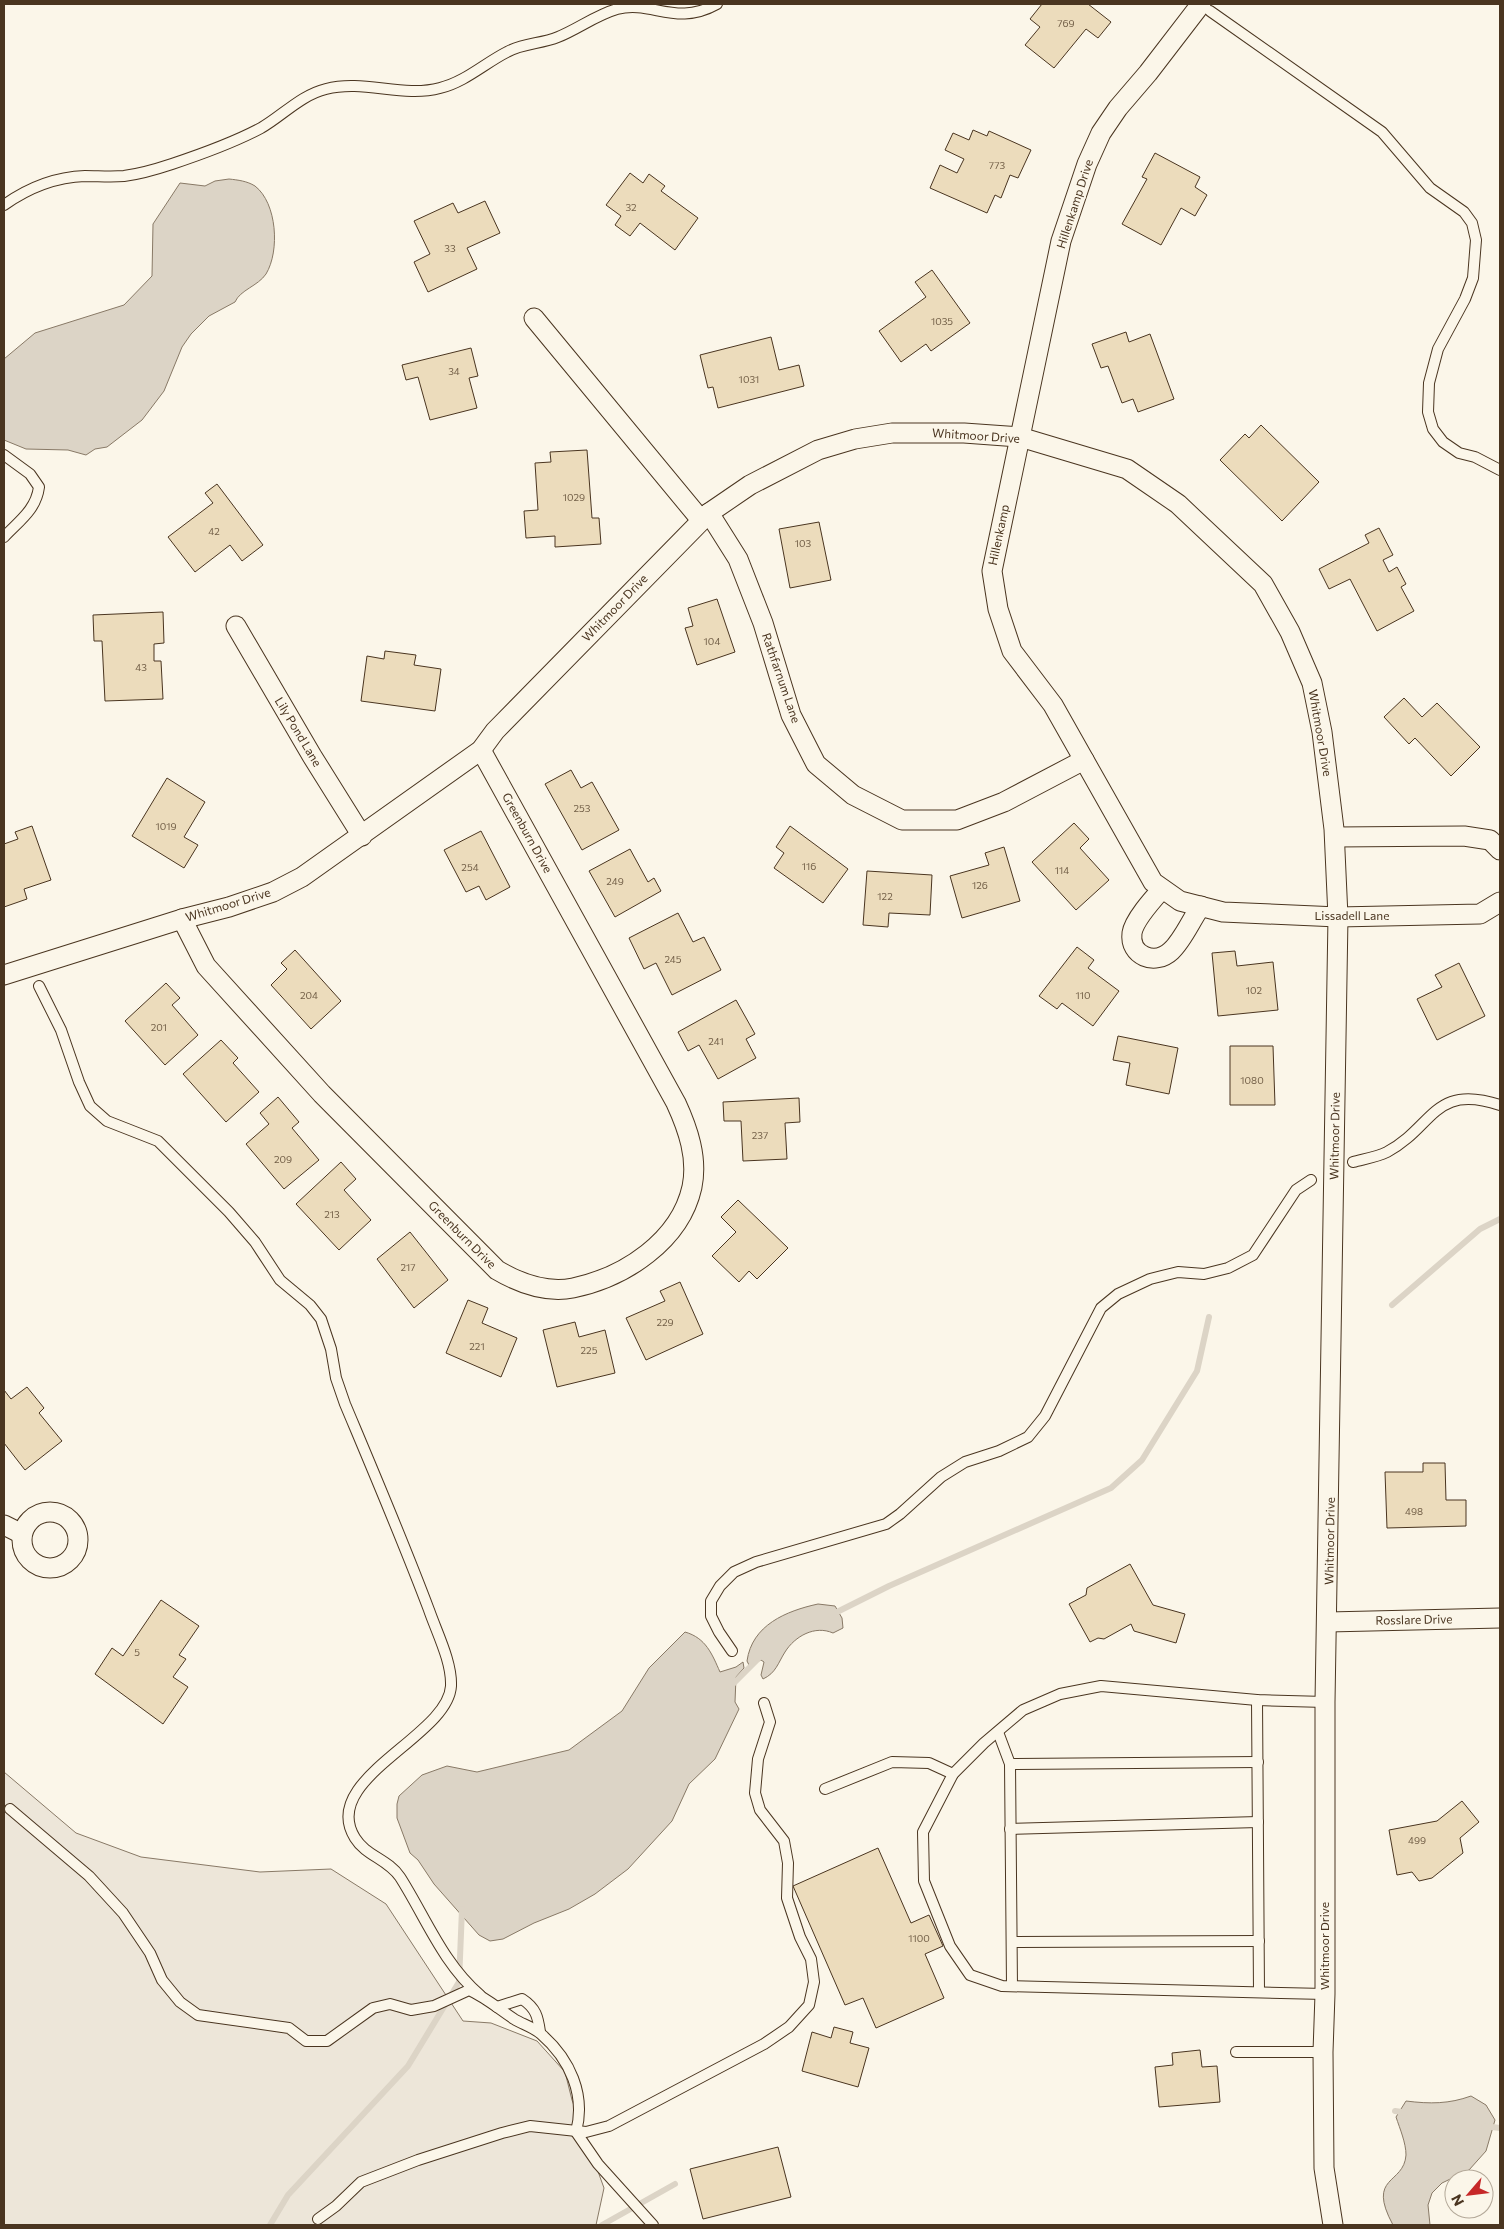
<svg xmlns="http://www.w3.org/2000/svg" width="1504" height="2229" font-family="Commissioner,sans-serif">
<rect width="100%" height="100%" fill="#fbf6e9"/>
<path fill="#ede6d9" stroke="#887966" d="M4 1772 76 1833 141 1857 260 1872 331 1869 386 1904 463 2021 491 2023 537 2041 565 2072 572 2100 604 2188 596 2225H4Z"/>
<g fill="#dcd4c6" stroke="#887966">
<path d="M229 179C238 180 247 181 255 186 277 203 280 251 266 274 258 286 240 290 235 302L209 316 191 334 182 347 164 391 142 420 107 447 95 449 86 455 68 450 26 449 4 440V359L35 333 124 305 152 276 153 224 180 183 205 186 215 181Z"/>
<path d="M818 1604 835 1606 842 1618 843 1628 833 1633C815 1625 795 1636 785 1652 778 1663 776 1673 763 1679L761 1675 764 1662 761 1660 749 1665 747 1661C752 1625 786 1611 818 1604Z"/>
<path d="M685 1632C706 1638 712 1654 720 1672L736 1667 743 1662 744 1668 736 1677 735 1702 739 1709 715 1759 689 1784 672 1821 628 1869 595 1894 569 1909 534 1923 503 1939 490 1941 479 1935 434 1884 418 1860 410 1853 397 1818V1804L399 1796 422 1775 447 1766 477 1772 569 1750 622 1711 649 1668Z"/>
<path d="M1471 2096 1486 2105 1495 2120 1486 2151 1469 2170 1442 2183 1432 2193 1428 2205 1430 2225H1393C1366 2175 1404 2185 1406 2155 1406 2143 1400 2129 1396 2117L1406 2101C1430 2104 1449 2104 1471 2096Z"/>
</g>
<g fill="none" stroke-linecap="round" stroke-linejoin="round">
<g stroke="#dcd4c6" stroke-width="6">
<path d="M1392 1305 1480 1229 1500 1219"/>
<path d="M831 1615 889 1586 1111 1488 1142 1460 1197 1371 1209 1317"/>
<path d="M729 1688 759 1658"/>
<path d="M1395 2111 1408 2113"/>
<path d="M1484 2126 1500 2128"/>
<path d="M270 2225 288 2195 408 2066 459 1982 462 1909"/>
<path d="M602 2225 675 2184"/>
</g>
</g>
<g fill="#ecdcbc" stroke="#4a3520">
<path d="M1042 4H1088L1111 22 1098 38 1086 29 1054 68 1025 45 1040 27 1030 19Z"/>
<path d="M973 130 987 136 989 131 1031 150 1018 178 1010 175 1001 198 995 195 987 213 930 188 940 165 957 173 964 159 945 150 953 133 969 140Z"/>
<path d="M1155 153 1200 177 1195 187 1207 195 1195 216 1181 208 1161 245 1122 224 1147 179 1142 177Z"/>
<path d="M630 173 643 183 649 174 665 186 661 191 698 218 675 250 640 223 630 236 615 225 621 216 606 205Z"/>
<path d="M485 201 500 233 467 248 477 269 428 292 414 262 430 254 414 221 453 203 458 213Z"/>
<path d="M932 270 970 323 931 351 926 344 901 362 879 331 926 297 915 282Z"/>
<path d="M1126 332 1129 342 1150 334 1174 399 1138 412 1133 399 1122 403 1108 366 1101 368 1092 344Z"/>
<path d="M771 337 779 370 799 365 804 386 718 408 713 387 708 388 700 355Z"/>
<path d="M471 348 478 376 469 378 477 408 430 420 418 377 406 380 402 365Z"/>
<path d="M1261 425 1319 482 1282 521 1220 460 1245 434 1249 438Z"/>
<path d="M587 450 592 518H599L601 544 555 547V536L526 538 524 511 538 510 535 463 551 462 550 452Z"/>
<path d="M217 484 263 545 242 561 230 545 195 572 168 537 213 503 205 493Z"/>
<path d="M819 522 831 580 790 588 779 529Z"/>
<path d="M1379 528 1393 555 1383 560 1389 572 1397 567 1406 584 1401 587 1414 611 1377 631 1350 579 1329 589 1319 569 1369 543 1365 535Z"/>
<path d="M717 599 735 652 697 665 685 628 693 626 688 608Z"/>
<path d="M163 612 164 643 154 644V661H161L163 699 105 701 102 641H94L93 615Z"/>
<path d="M385 651 416 655 414 665 441 669 435 711 361 701 367 656 384 659Z"/>
<path d="M1404 698 1422 717 1437 703 1480 747 1451 776 1415 738 1409 744 1384 717Z"/>
<path d="M571 770 581 788 592 782 619 830 582 850 545 784Z"/>
<path d="M167 778 205 802 184 837 198 845 184 868 132 836Z"/>
<path d="M1074 823 1089 839 1080 848 1109 880 1076 910 1032 862Z"/>
<path d="M32 826 51 880 24 889 27 899 4 907V844L18 839 15 832Z"/>
<path d="M790 826 848 869 823 903 774 868 784 853 776 847Z"/>
<path d="M481 831 510 887 486 900 479 886 466 892 444 850Z"/>
<path d="M1004 847 1020 901 962 918 950 876 989 865 985 853Z"/>
<path d="M630 849 648 882 654 878 661 891 615 917 589 871Z"/>
<path d="M867 871 932 875 930 915 889 913 888 927 863 925Z"/>
<path d="M678 913 693 942 704 937 721 970 672 995 656 963 644 969 629 938Z"/>
<path d="M1077 947 1094 960 1088 968 1119 991 1093 1026 1062 1003 1057 1009 1039 996Z"/>
<path d="M295 950 341 1001 311 1029 271 985 287 969 281 963Z"/>
<path d="M1235 951 1237 966 1273 962 1278 1010 1218 1016 1212 953Z"/>
<path d="M1459 963 1485 1016 1437 1040 1417 999 1442 987 1435 975Z"/>
<path d="M166 983 180 998 172 1005 198 1035 165 1065 125 1021Z"/>
<path d="M736 1000 755 1034 746 1039 756 1058 718 1079 699 1045 688 1051 678 1032Z"/>
<path d="M1118 1036 1178 1048 1169 1094 1126 1085 1130 1063 1113 1060Z"/>
<path d="M221 1040 238 1058 233 1063 259 1092 226 1122 183 1074Z"/>
<path d="M1230 1046H1273L1275 1105H1230Z"/>
<path d="M278 1097 299 1122 292 1128 319 1160 284 1189 246 1144 269 1124 260 1113Z"/>
<path d="M799 1098 800 1122 785 1123 787 1159 743 1161 741 1121H724L723 1102Z"/>
<path d="M341 1162 356 1179 344 1190 371 1220 339 1250 296 1204Z"/>
<path d="M738 1200 788 1248 757 1279 749 1271 739 1282 712 1256 736 1232 721 1217Z"/>
<path d="M410 1232 448 1280 414 1308 377 1259Z"/>
<path d="M680 1282 703 1334 646 1360 626 1318 665 1301 660 1291Z"/>
<path d="M468 1300 488 1308 482 1323 517 1338 501 1377 446 1353Z"/>
<path d="M575 1322 579 1337 605 1330 615 1373 557 1387 543 1330Z"/>
<path d="M27 1387 44 1408 39 1413 62 1441 25 1470 4 1443V1390L11 1399Z"/>
<path d="M1423 1463H1445L1446 1500H1466V1526L1387 1528 1385 1472H1423Z"/>
<path d="M1130 1564 1153 1605 1185 1614 1176 1643 1134 1631 1131 1624 1104 1639 1098 1638 1090 1642 1069 1604 1086 1595 1087 1588Z"/>
<path d="M161 1600 199 1626 179 1655 186 1659 173 1677 188 1687 163 1724 95 1674 112 1648 123 1656Z"/>
<path d="M1462 1801 1479 1822 1460 1838 1463 1853 1432 1878 1419 1881 1412 1872 1397 1875 1389 1830 1437 1821Z"/>
<path d="M878 1848 911 1923 929 1915 943 1946 925 1954 944 1998 876 2028 863 1998 845 2005 793 1886Z"/>
<path d="M834 2027 853 2032 850 2043 869 2048 858 2087 802 2071 812 2032 831 2038Z"/>
<path d="M1200 2050 1202 2067 1217 2066 1220 2102 1159 2107 1155 2067 1173 2065 1172 2053Z"/>
<path d="M778 2147 791 2197 703 2219 690 2169Z"/>
</g>
<g fill="none" stroke-linecap="round" stroke-linejoin="round">
<g stroke="#4a3520" stroke-width="12">
<g id="lane">
<path d="M1210 11 1382 132 1430 188 1464 212 1472 223 1476 240 1473 278 1465 299 1438 349 1429 383 1428 412 1433 429 1443 442 1459 453 1475 457 1500 470"/>
<path d="M4 205C28 188 55 177 85 176 98 176 111 177 124 176 140 174 157 169 172 164 202 154 233 143 261 128 282 116 301 95 326 89 364 79 402 98 440 88 465 82 485 63 507 52 523 43 541 44 558 37 578 29 596 15 617 9 652 0 676 27 717 4"/>
<path d="M4 455 30 474 39 487C36 510 19 521 4 537"/>
<path d="M39 986 61 1030 79 1082 90 1106 107 1121 158 1141 229 1212 255 1242 280 1280 310 1305 321 1319 331 1349 336 1378 345 1404C374 1473 403 1541 429 1610 437 1633 452 1662 451 1686 448 1737 318 1779 355 1838 366 1856 388 1859 400 1877 425 1916 443 1964 480 1995"/>
<path d="M1353 1162C1364 1159 1377 1157 1387 1152 1434 1127 1433 1083 1500 1105"/>
<path d="M732 1651 719 1632 711 1616V1601L720 1586 734 1572 756 1562 886 1524 900 1514 941 1477 965 1462 999 1451 1028 1437 1045 1416 1101 1308 1118 1294 1150 1279 1178 1272 1204 1274 1228 1268 1253 1255 1296 1190 1311 1180"/>
<path d="M1257 1700 1259 1991"/>
<path d="M998 1732 1010 1764 1012 1986"/>
<path d="M1010 1764 1258 1762"/>
<path d="M825 1789 892 1762 929 1763 953 1774"/>
<path d="M10 1809 89 1876 123 1913 150 1953 162 1980 180 2002 198 2015 289 2028 306 2041H327L373 2008 390 2004 411 2010 434 2006 469 1990C485 1997 499 2009 514 2019 522 2024 533 2027 541 2034 570 2059 586 2095 576 2132L598 2164 653 2225"/>
<path d="M1010 1829 1258 1822"/>
<path d="M1012 1942 1259 1941"/>
<path d="M1325 1994 1002 1986 970 1975 950 1946 924 1881 923 1832 953 1774 984 1743 1023 1710 1060 1694 1101 1686 1257 1700 1325 1702"/>
<path d="M497 2007 522 1999C536 2008 538 2017 540 2032"/>
<path d="M1236 2052H1323"/>
<path d="M318 2219 336 2206 361 2182 418 2160 502 2133 530 2126 586 2132 609 2126 764 2044 789 2027 809 2005 814 1982 811 1959 800 1937 787 1898 788 1863 784 1841 760 1810 755 1793 758 1759 770 1722 764 1703"/>
</g>
</g>
<g stroke="#4a3520" stroke-width="21">
<g id="street">
<path d="M1201 4 1148 73 1118 108 1101 133 1087 164 1061 241 992 571 998 609 1012 651 1053 705 1153 882 1180 901 1223 912 1338 917 1480 914 1500 902"/>
<path d="M534 318 701 520"/>
<path d="M709 513 738 559 763 623 791 715 816 764 853 795 902 820H957L1004 802 1084 760"/>
<path d="M236 626 312 756 362 836"/>
<path d="M1335 837 1464 836 1490 840 1500 850"/>
<path d="M1162 889C1153 899 1134 920 1132 933 1129 956 1155 966 1171 951 1183 940 1191 920 1201 906"/>
<path d="M182 919 206 966 322 1094 497 1270C519 1283 547 1293 573 1288 625 1277 680 1241 692 1187 698 1158 688 1129 676 1103L481 750"/>
<path d="M4 975 182 919 229 907 273 892 302 877 481 750 495 731 709 513 750 485 818 450 855 439 892 433H964L1020 437 1127 469 1178 504 1263 584 1290 632 1312 683 1322 732 1334 829 1338 917 1325 1702V1994L1323 2052 1324 2168 1333 2225"/>
<circle cx="50" cy="1540" r="28"/>
<path d="M4 1525 22 1534"/>
<path d="M1328 1622 1500 1618"/>
</g>
</g>
<use href="#lane" stroke="#fbf6e9" stroke-width="10"/>
<use href="#street" stroke="#fbf6e9" stroke-width="19"/>
</g>
<g text-anchor="middle" stroke-width="4" stroke-linejoin="round" paint-order="stroke">
<g font-size="10" fill="#725f47">
<text x="1066" y="27">769</text>
<text x="997" y="169">773</text>
<text x="631" y="211">32</text>
<text x="450" y="252">33</text>
<text x="942" y="325">1035</text>
<text x="454" y="375">34</text>
<text x="749" y="383">1031</text>
<text x="574" y="501">1029</text>
<text x="214" y="535">42</text>
<text x="803" y="547">103</text>
<text x="712" y="645">104</text>
<text x="141" y="671">43</text>
<text x="582" y="812">253</text>
<text x="166" y="830">1019</text>
<text x="809" y="870">116</text>
<text x="470" y="871">254</text>
<text x="1062" y="874">114</text>
<text x="615" y="885">249</text>
<text x="980" y="889">126</text>
<text x="885" y="900">122</text>
<text x="673" y="963">245</text>
<text x="1254" y="994">102</text>
<text x="309" y="999">204</text>
<text x="1083" y="999">110</text>
<text x="159" y="1031">201</text>
<text x="716" y="1045">241</text>
<text x="1252" y="1084">1080</text>
<text x="760" y="1139">237</text>
<text x="283" y="1163">209</text>
<text x="332" y="1218">213</text>
<text x="408" y="1271">217</text>
<text x="665" y="1326">229</text>
<text x="477" y="1350">221</text>
<text x="589" y="1354">225</text>
<text x="1414" y="1515">498</text>
<text x="137" y="1656">5</text>
<text x="1417" y="1844">499</text>
<text x="919" y="1942">1100</text>
</g>
<g font-size="12" fill="#4a3520" stroke="#fbf6e9">
<text transform="translate(1075 204) rotate(-72)" y="4">Hillenkamp Drive</text>
<text transform="translate(976 436) rotate(4)" y="4">Whitmoor Drive</text>
<text transform="translate(999 535) rotate(-78)" y="4">Hillenkamp</text>
<text transform="translate(615 608) rotate(-46)" y="4">Whitmoor Drive</text>
<text transform="translate(781 678) rotate(71)" y="4">Rathfarnum Lane</text>
<text transform="translate(298 732) rotate(59)" y="4">Lily Pond Lane</text>
<text transform="translate(1320 733) rotate(80)" y="4">Whitmoor Drive</text>
<text transform="translate(527 833) rotate(61)" y="4">Greenburn Drive</text>
<text transform="translate(228 905) rotate(-17)" y="4">Whitmoor Drive</text>
<text x="1352" y="920">Lissadell Lane</text>
<text transform="translate(1335 1136) rotate(-89)" y="4">Whitmoor Drive</text>
<text transform="translate(462 1235) rotate(45)" y="4">Greenburn Drive</text>
<text transform="translate(1330 1541) rotate(-89)" y="4">Whitmoor Drive</text>
<text transform="translate(1414 1620) rotate(-1)" y="4">Rosslare Drive</text>
<text transform="translate(1325 1946) rotate(-90)" y="4">Whitmoor Drive</text>
</g>
</g>
<rect width="1504" height="2229" fill="none" stroke="#4a3520" stroke-width="10"/>
<g transform="translate(1469 2194) rotate(242)"><circle r="24" fill="#fbf6e9" stroke="#b4a999"/>
<path d="M0-4L9 19L0 12L-9 19Z" fill="#c62828"/>
<text y="-8" font-size="14" font-weight="bold" text-anchor="middle" fill="#4a3520">N</text>
</g>
</svg>
